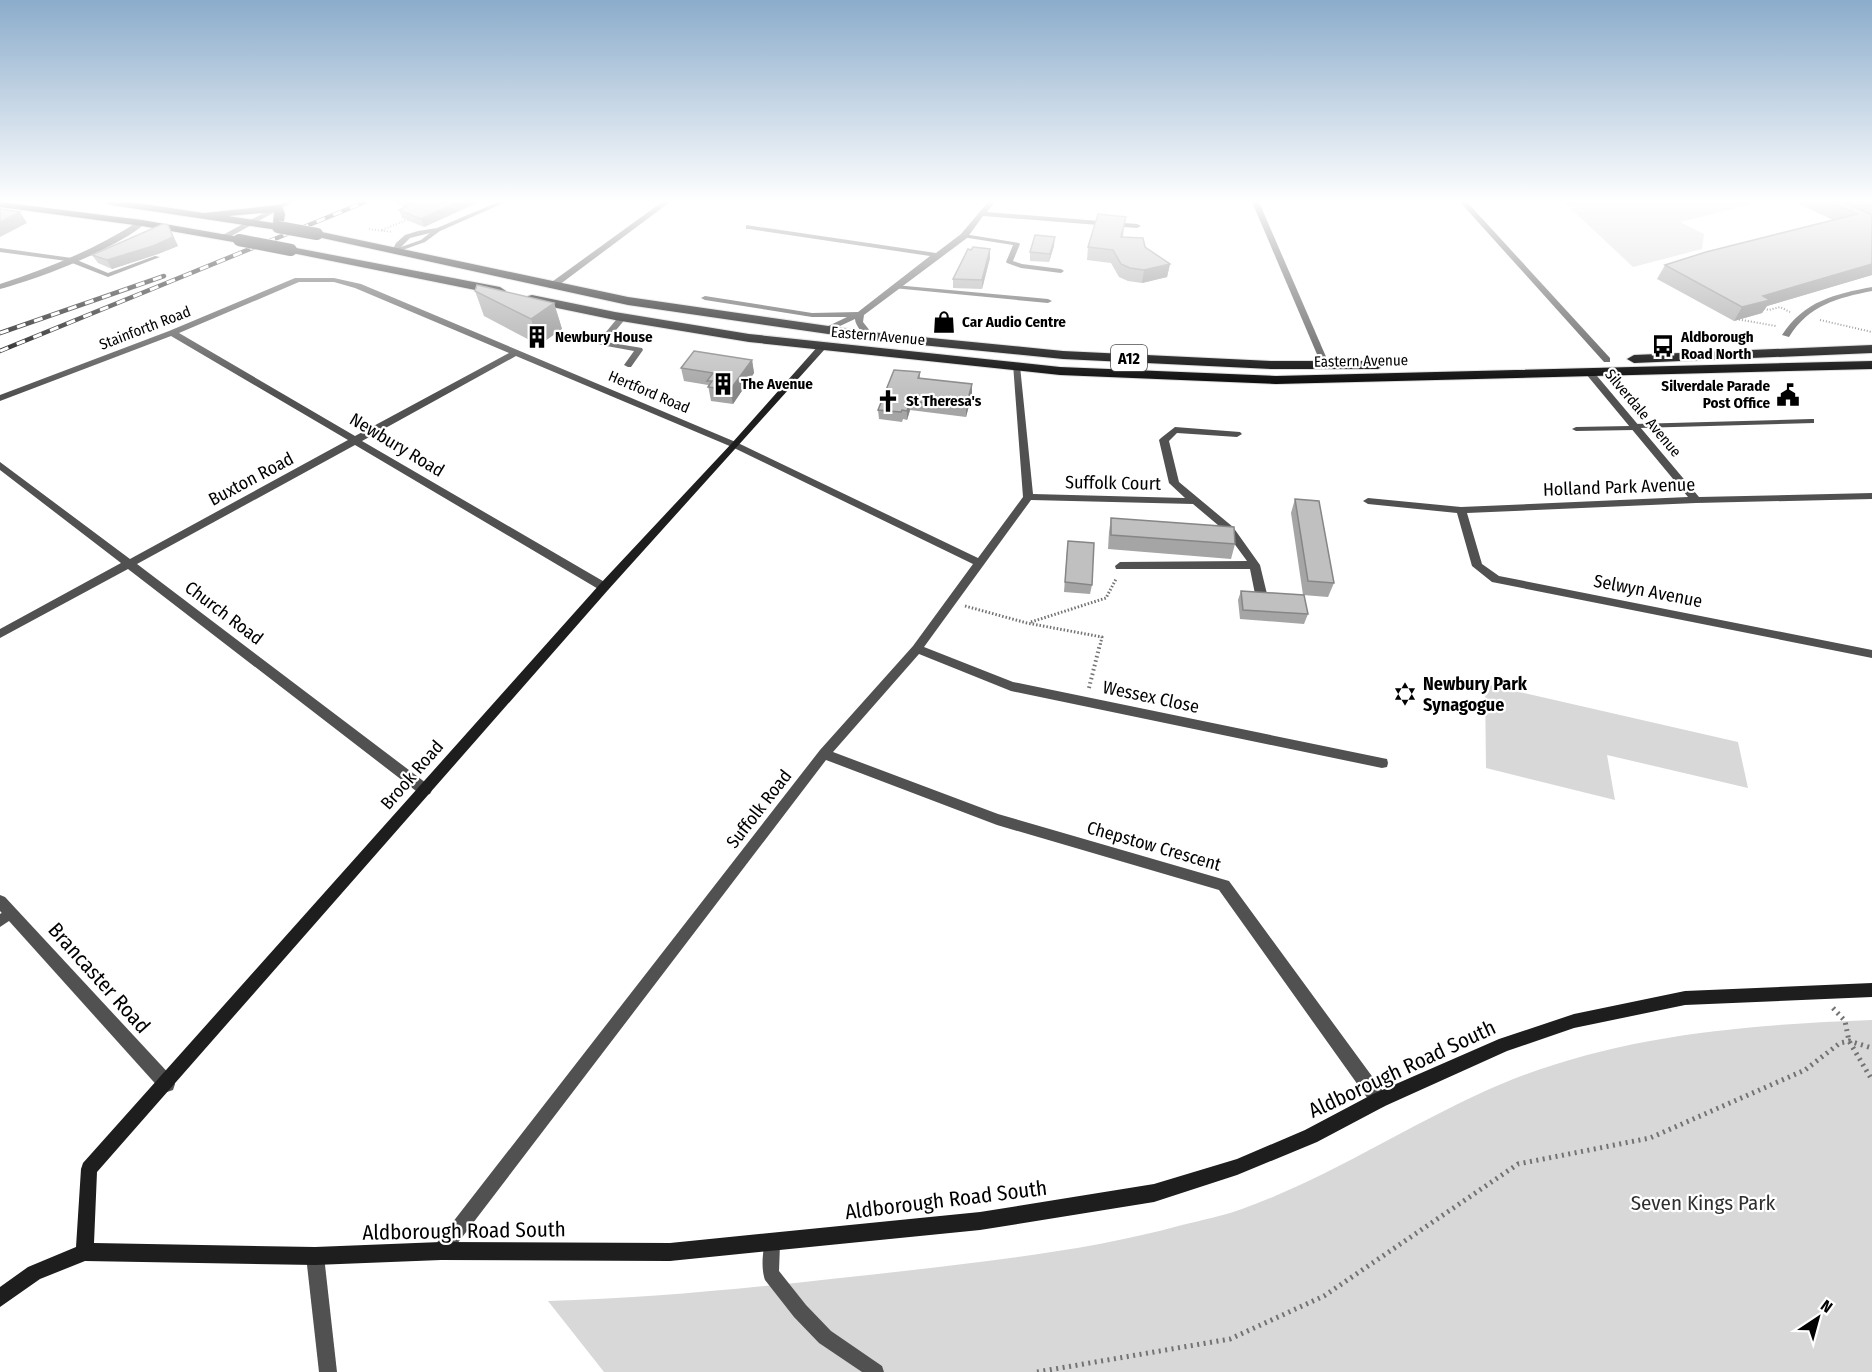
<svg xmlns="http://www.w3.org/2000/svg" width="1872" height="1372" font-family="'Fira Sans Condensed',sans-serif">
<rect width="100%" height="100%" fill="#fff"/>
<g fill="#d8d8d8">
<path d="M1564 202H1762L1680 222 1704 234 1702 249 1633 267Z"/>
<path d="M1485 684 1738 742 1748 788 1607 755 1615 800 1486 768Z"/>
<path d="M1872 1020V1372H604L548 1301C667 1298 786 1284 904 1271 998 1260 1091 1250 1182 1225 1202 1220 1223 1216 1242 1209 1326 1179 1402 1129 1483 1092 1605 1036 1739 1025 1872 1020Z"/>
</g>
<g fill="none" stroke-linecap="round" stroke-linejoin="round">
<g stroke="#dbdbdb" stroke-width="2">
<g id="highway">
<path d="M0 202 142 220 239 237 245 240 239 243 142 226 0 207Z"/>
<path d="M106 202H130L204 213 278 205 282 206 285 214 283 227 278 230 111 205ZM274 212 273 223 228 216Z"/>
<path d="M317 231 628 297 870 332 1063 351 1271 361H1378L1385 365 1378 369H1271L1063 359 870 340 628 305 313 236V232Z"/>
<path d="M291 247 500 287 506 291 500 295 287 252 285 250Z"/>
<path d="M532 295 615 312 749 334 1060 367 1276 376 1872 361V369L1276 384 1060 375 749 342 615 320 528 302V296Z"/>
<path d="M1872 345V353L1634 363 1627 359 1634 355Z"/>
</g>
</g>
<g stroke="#737373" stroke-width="2" stroke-dasharray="1 2" stroke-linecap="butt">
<path d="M1753 202 1758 204"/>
<path d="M369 229 392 232"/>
<path d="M382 230 411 218"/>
<path d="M1761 308 1769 310 1780 307 1790 312"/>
<path d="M1736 319 1776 326"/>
<path d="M1820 320 1872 332"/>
</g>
<g stroke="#737373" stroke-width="3" stroke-dasharray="1.5 2" stroke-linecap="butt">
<path d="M965 606 1027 623 1102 637 1100 646"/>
<path d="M1031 622 1106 598 1116 579"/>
</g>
<path stroke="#737373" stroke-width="4" stroke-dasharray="1.5 3" stroke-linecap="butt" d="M1089 688 1100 644"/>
<g stroke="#737373" stroke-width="5" stroke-dasharray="2 4.5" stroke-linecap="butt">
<path d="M1833 1008 1845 1021 1849 1041 1872 1080"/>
<path d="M1037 1372 1230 1339 1324 1296 1518 1164 1650 1138 1805 1070 1840 1043 1849 1041 1872 1048"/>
</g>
<g fill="#515151" fill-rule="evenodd">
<path d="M498 202H506L440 231 425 242 397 252 392 251 396 243 405 235 418 231 437 228ZM430 233 421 240 401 247 410 238Z"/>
<path d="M964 234 1019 243 1020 244 1013 261 1022 264 1061 269 1064 271 1061 273 1021 268 1007 263 1006 262 1013 245 962 237 961 236Z"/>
<path d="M0 248 72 258 108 273 155 256 160 257 108 277 67 261 0 252Z"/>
<path d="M895 285 1048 299 1052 301 1048 303 893 288V286Z"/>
<path d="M1872 287V291C1837 298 1809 305 1789 337L1782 335C1804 301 1835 294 1872 287Z"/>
<path d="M620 315 627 317 606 342 642 348 643 350 631 367H628L624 365 634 351 601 345 597 343Z"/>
<path d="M1811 419H1814V423L1639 428 1635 430 1576 431 1572 429 1576 427 1630 426 1634 424Z"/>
<path d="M11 907 15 909 17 913 15 917 0 927V914Z"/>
<path d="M772 1236 777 1239 780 1244 779 1271 806 1305 831 1331 882 1366 884 1372H862L819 1343 794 1317 765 1280C761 1269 762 1249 767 1239Z"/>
</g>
<g fill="#515151" fill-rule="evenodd">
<path d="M284 202H293L226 239 219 237Z"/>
<path d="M662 202H670L555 288H549V284Z"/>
<path d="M988 202H995L987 212 1137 224 1141 226 1137 228 983 216 967 238 864 315 863 322 874 336 870 339C864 336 855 325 855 319L827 332 820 330 847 317H812L705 300 701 298 705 296 812 313 858 312 930 256 749 229H746V225L936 253 961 234Z"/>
<path d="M1252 202H1259L1330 366 1329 368 1322 366Z"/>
<path d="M1460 202H1467L1610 358V362H1604Z"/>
<path d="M139 221 146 223C114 250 41 278 0 289V284C49 268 96 249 139 221Z"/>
<path d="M295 278H334L361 284 738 443 978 558 1023 497 1013 364 1020 366 1033 494 1185 498 1169 483 1159 440 1161 438 1175 427 1240 432 1242 434 1237 437 1177 433 1169 441 1179 482 1233 527 1260 565 1267 594 1265 597H1257L1255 594 1250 569H1116L1115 566 1120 562 1247 561 1225 531 1193 504 1031 500 924 647 1013 682 1382 758 1387 759 1388 763 1387 767 1382 768 1011 691 919 654 833 752 998 814 1229 881 1385 1094 1387 1100 1385 1106 1379 1108 1373 1106 1219 890 997 825 826 760 447 1257 441 1260 435 1257 432 1251 435 1245 820 750 913 646 973 564 732 447 516 356 362 441 608 584 609 587 608 590H600L355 445 137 564 430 786 432 790 430 794 425 795 420 794 128 569 0 638V629L121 563 0 470V462L130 559 348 440 171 336 0 401V395L169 331ZM299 282H334L355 288 509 353 355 436 179 333Z"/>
<path d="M1589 369 1592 370 1699 497 1872 493V499L1696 503 1467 513 1482 564 1499 576 1872 650V658L1492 582 1472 566 1457 513 1368 504 1363 501 1368 498 1461 507 1688 497 1586 374 1585 372Z"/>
<path d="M0 895 5 897 173 1078 175 1084 173 1090 167 1092 161 1090 0 911Z"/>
<path d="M315 1247 321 1250 324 1256 337 1372H319L306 1256 309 1250Z"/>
</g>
<path fill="#1e1e1e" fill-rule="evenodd" d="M822 344 825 345V349L608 590 97 1172 94 1243 315 1247 441 1242 670 1243 980 1212 1154 1184 1237 1159 1305 1130 1373 1094 1499 1039 1574 1014 1685 991 1872 983V997L1685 1005 1574 1028 1507 1051 1385 1106 1317 1142 1237 1175 1154 1202 980 1230 670 1261 441 1260 315 1265 85 1261 40 1279 0 1307V1287L28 1267 76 1247 81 1169 83 1163 600 584 732 443 819 345Z"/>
<use href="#highway" fill="#000" fill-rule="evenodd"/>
<g stroke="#000" stroke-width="4.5">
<g id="rail">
<path d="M0 333 164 276"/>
<path d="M0 351 365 202"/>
</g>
</g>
<use href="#rail" stroke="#fff" stroke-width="3" stroke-dasharray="9" stroke-linecap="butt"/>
<g stroke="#dbdbdb" stroke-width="13" stroke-linecap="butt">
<g id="highway-bridge">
<path d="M278 227 317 234"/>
<path d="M239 240 291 250"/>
</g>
</g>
<use href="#highway-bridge" stroke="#000" stroke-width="12"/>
</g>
<g fill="#a5a5a5">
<path d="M393 202H479L424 227 402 218 399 210 405 207Z"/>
<path d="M1795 202H1872V275L1767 306 1762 313 1734 321 1657 279 1665 265 1833 220Z"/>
<path d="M168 225 178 246 158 254 112 269 98 263 92 255Z"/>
<path d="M1124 229 1123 237 1145 247 1170 264 1167 277 1142 283 1128 281 1119 277 1111 263 1087 260 1088 247Z"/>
<path d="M1054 246 1049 262 1030 261V252Z"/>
<path d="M990 249V258L982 289 953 288V279Z"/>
<path d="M475 291 554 303 562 329 539 345 484 316Z"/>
<path d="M752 360 754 373 733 404 711 401 708 385 684 381 681 368Z"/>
<path d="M920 372V379L972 384V394L966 417 910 410 907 420 903 419 902 422 879 419 878 410Z"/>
<path d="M1295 499 1334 583 1328 597 1303 595 1291 513Z"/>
<path d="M1111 518 1235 544 1231 559 1108 549 1109 532Z"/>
<path d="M1067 550 1092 585 1090 594 1064 592Z"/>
<path d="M1241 591 1308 614 1304 624 1240 619 1238 600Z"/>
</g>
<g fill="#868686">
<path d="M458 202H479L424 227 421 219Z"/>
<path d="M20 212 27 223 0 237V222Z"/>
<path d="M168 225 178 246 158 254 112 269 107 260Z"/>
<path d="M1055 237 1054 246 1049 262 1050 254Z"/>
<path d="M990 249V258L982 289V280Z"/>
<path d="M1170 264 1167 277 1142 283 1144 270Z"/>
<path d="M1872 264V275L1767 306 1762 313 1734 321 1742 307 1763 296Z"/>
<path d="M554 303 562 329 539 345 531 319Z"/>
<path d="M752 360 754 373 733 404 730 390Z"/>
<path d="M972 384V394L966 417V407Z"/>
<path d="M910 401V410L907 420V411Z"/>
</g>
<g fill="#c0c0c0" stroke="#868686" stroke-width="1.5">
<path d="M409 202H458L421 219 399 210 413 203Z"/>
<path d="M1830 202H1843L1872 215V264L1763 296 1770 300 1742 307 1665 265 1706 252 1857 214Z"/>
<path d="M1860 202H1872V207Z"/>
<path d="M0 209 20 212 0 222Z"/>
<path d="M1098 214 1126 217 1121 237 1143 238 1145 247 1170 264 1144 270 1130 268 1121 264 1113 250 1088 247Z"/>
<path d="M163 224 168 225 173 237 153 246 107 260 92 255Z"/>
<path d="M1035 235 1055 237 1050 254 1030 252Z"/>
<path d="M973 247 990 249 982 280 953 279 968 249 971 250Z"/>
<path d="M477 285 554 303 531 319 475 291Z"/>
<path d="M694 351 752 360 730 390 708 387 712 381H707L713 373 681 368Z"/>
<path d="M894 370 920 372 918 378 972 384 966 407 910 401 907 411 902 410 901 412 878 410Z"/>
<path d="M1295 499 1319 501 1334 583 1308 581Z"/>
<path d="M1111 518 1234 527 1235 544 1111 535Z"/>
<path d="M1068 541 1094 543 1092 585 1065 582Z"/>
<path d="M1241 591 1304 595 1308 614 1243 610Z"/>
</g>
<linearGradient id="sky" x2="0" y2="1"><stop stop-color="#8baccb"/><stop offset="0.51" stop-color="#fff"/><stop offset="1" stop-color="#fff" stop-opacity="0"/></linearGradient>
<rect width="1872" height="394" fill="url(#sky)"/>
<defs>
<g id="shop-bare" transform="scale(1.8)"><path d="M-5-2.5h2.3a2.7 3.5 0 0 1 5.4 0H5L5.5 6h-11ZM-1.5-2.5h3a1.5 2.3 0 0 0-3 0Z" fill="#000" stroke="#fff" stroke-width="2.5" paint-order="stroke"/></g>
<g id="building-bare" transform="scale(1.8)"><path d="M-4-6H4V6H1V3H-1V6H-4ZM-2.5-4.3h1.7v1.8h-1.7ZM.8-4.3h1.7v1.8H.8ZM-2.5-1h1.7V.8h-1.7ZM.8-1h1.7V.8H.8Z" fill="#000" stroke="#fff" stroke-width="2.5" paint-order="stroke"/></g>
<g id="bus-bare" transform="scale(1.8)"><path d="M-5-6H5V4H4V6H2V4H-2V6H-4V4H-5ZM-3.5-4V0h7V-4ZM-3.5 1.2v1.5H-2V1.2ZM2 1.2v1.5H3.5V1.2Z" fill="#000" stroke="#fff" stroke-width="2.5" paint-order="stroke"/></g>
<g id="civic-bare" transform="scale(1.8)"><path d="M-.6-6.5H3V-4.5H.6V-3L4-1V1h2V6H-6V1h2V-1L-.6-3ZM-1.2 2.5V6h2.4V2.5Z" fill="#000" stroke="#fff" stroke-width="2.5" paint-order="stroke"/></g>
<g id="church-bare" transform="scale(1.8)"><path d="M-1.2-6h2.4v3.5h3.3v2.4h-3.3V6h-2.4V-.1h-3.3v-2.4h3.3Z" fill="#000" stroke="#fff" stroke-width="2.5" paint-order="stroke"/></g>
<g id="synagogue-bare" transform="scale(1.8)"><path d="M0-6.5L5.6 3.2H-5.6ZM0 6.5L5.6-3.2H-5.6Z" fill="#000" stroke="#fff" stroke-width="2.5" paint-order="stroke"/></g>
</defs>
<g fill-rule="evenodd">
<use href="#shop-bare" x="944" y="322"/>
<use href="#building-bare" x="537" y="337"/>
<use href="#bus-bare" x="1663" y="346"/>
<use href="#building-bare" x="723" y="384"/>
<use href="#civic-bare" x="1788" y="395"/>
<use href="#church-bare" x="888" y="401"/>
<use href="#synagogue-bare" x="1405" y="694"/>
</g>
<g text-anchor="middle" stroke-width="4.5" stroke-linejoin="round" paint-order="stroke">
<g font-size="15" font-weight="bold" fill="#000" stroke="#fff" text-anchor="start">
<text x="962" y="327">Car Audio Centre</text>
<text x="555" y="342">Newbury House</text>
<text x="1681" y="342">Aldborough<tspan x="1681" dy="17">Road North</tspan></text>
<text x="741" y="389">The Avenue</text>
<text x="1770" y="391" text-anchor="end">Silverdale Parade<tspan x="1770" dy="17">Post Office</tspan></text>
<text x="906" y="406">St Theresa's</text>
</g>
<g font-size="15" fill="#000" stroke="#fff">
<text transform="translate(145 328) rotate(-21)" y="5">Stainforth Road</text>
<text transform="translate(878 336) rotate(5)" y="5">Eastern Avenue</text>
<text transform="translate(1361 361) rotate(-1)" y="5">Eastern Avenue</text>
<text transform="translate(649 392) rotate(23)" y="5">Hertford Road</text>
<text transform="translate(1643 413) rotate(50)" y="5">Silverdale Avenue</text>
</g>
<rect fill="#fff" stroke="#4c4c4c" stroke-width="1.5" x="1111" y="345" width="36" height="26" rx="4.5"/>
<g font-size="16" font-weight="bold" fill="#000">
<text x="1129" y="364">A12</text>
</g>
<g font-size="18" fill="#000" stroke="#fff">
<text transform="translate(397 445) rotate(31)" y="6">Newbury Road</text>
<text transform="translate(251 479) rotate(-28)" y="6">Buxton Road</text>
<text transform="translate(1113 483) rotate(1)" y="6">Suffolk Court</text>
<text transform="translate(1619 487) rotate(-2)" y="6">Holland Park Avenue</text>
<text transform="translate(1648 591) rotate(11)" y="6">Selwyn Avenue</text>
<text transform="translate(224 613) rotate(37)" y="6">Church Road</text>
<text transform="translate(1151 697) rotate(12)" y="6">Wessex Close</text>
<text transform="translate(412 775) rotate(-49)" y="6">Brook Road</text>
<text transform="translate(759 809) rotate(-52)" y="6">Suffolk Road</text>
<text transform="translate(1154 846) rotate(16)" y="6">Chepstow Crescent</text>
</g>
<g font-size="18" font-weight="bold" fill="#000" stroke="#fff" text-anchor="start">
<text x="1423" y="690">Newbury Park<tspan x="1423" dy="21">Synagogue</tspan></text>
</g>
<g font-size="21" fill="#000" stroke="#fff">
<text transform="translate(99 978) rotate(48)" y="7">Brancaster Road</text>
<text transform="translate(1402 1069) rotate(-25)" y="7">Aldborough Road South</text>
<text transform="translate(946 1200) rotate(-7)" y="7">Aldborough Road South</text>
<text transform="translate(464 1231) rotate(-1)" y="7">Aldborough Road South</text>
</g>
<g font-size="21" fill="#2f2f2f" stroke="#fff">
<text x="1703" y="1210">Seven Kings Park</text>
</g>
</g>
<g transform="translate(1818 1318) rotate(36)" stroke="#ffffff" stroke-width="4.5" paint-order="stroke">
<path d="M0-4.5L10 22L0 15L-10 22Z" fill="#000000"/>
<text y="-9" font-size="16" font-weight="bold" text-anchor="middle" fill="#000000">N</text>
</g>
</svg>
